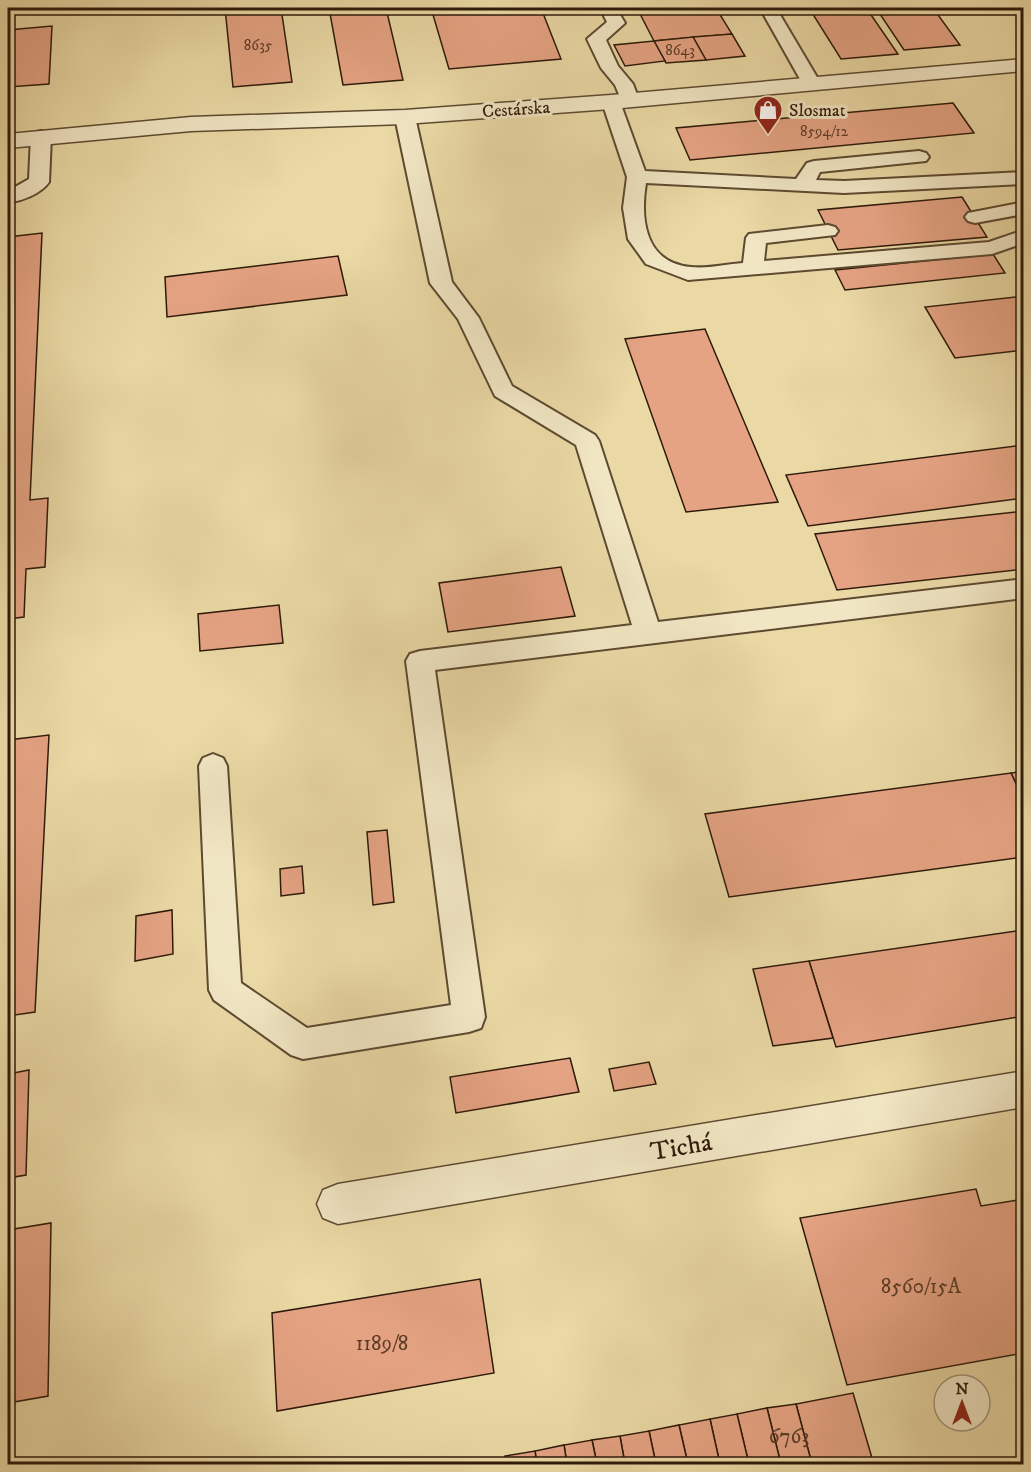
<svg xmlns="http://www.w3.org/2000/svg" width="1031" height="1472" font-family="'IM FELL DW Pica',serif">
<rect width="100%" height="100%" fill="#ead9a5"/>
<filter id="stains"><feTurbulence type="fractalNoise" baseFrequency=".00333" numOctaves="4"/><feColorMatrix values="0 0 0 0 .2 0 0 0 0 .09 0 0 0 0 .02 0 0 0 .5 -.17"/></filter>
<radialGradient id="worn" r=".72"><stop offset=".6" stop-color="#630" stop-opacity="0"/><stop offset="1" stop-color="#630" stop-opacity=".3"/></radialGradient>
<g fill="#e5a383" stroke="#2e1a0a" stroke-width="1.5">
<path d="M225 8H281L292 82 233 87Z"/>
<path d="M329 8H386L403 80 343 85Z"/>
<path d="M431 8H541L561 59 449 69Z"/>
<path d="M637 8H716L732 34 654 41Z"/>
<path d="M809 8H933L960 45 904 50 876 8 867 9 898 54 841 59Z"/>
<path d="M52 26 49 84 8 87V30Z"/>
<path d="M732 34 745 56 706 60 693 37Z"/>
<path d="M693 37 706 60 666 63 654 41Z"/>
<path d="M654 41 665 61 625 66 614 45Z"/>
<path d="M953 103 974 133 690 160 676 128Z"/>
<path d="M962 197 987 237 838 250 818 210Z"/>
<path d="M42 233 30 500 48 498 45 567 26 569 24 617 8 619V237Z"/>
<path d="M993 254 1005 273 845 290 835 270Z"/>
<path d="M338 256 347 295 167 317 165 277Z"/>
<path d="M1024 296V350L955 358 925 307Z"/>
<path d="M705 329 778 502 686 512 625 339Z"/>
<path d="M1024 445V498L808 526 786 475Z"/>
<path d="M1024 511V569L837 590 815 534Z"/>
<path d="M561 567 575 616 448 632 439 583Z"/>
<path d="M279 605 283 643 200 651 198 614Z"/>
<path d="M49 735 35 1012 8 1016V740Z"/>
<path d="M1024 771V801L1011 773Z"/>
<path d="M1011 773 1024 801V857L729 897 705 814Z"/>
<path d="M387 830 394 902 373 905 367 832Z"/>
<path d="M302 866 304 893 281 896 280 869Z"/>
<path d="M172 910 173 954 135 961 136 916Z"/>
<path d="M1024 930V1016L836 1047 809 961Z"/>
<path d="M809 961 833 1038 773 1046 753 969Z"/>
<path d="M570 1058 579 1092 456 1113 450 1077Z"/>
<path d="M649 1062 656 1084 614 1091 609 1069Z"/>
<path d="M29 1070 26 1175 8 1178V1074Z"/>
<path d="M976 1189 981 1206 1024 1199V1353L847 1385 800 1218Z"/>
<path d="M51 1223 48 1396 8 1403V1230Z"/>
<path d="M480 1279 494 1373 277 1411 272 1313Z"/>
<path d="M853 1393 872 1458 839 1464H812L796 1404Z"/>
<path d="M796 1404 812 1464H781L767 1408Z"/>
<path d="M767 1408 781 1464H749L737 1414Z"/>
<path d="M737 1414 749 1464H720L710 1419Z"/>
<path d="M710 1419 720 1464H688L679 1425Z"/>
<path d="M679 1425 688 1464H656L649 1431Z"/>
<path d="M649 1431 656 1464H625L620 1436Z"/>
<path d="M620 1436 625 1464H597L592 1440Z"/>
<path d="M592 1440 597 1464H567L564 1445Z"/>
<path d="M564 1445 567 1464H537L535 1451Z"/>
<path d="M535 1451 537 1464H507L505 1456Z"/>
</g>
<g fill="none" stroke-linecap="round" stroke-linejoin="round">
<g stroke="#5d4a31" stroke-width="4">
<g id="lane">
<path d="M600 8H616L625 23 606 40 618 66 633 84 639 100 637 104H623L615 85 601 68 587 39 607 22Z"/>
<path d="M760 8H776L821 84 819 88H805Z"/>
<path d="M611 96 618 98 620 102 645 171 796 179 807 163 814 161 919 151 926 153 929 157 926 161 820 172 816 180 844 181 1024 172V184L844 193 646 183C640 220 645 263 691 267 707 269 727 264 743 263L746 238 749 234 828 225 835 227 838 231 835 235 766 243 764 261 989 242 1024 230V243L992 254 688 280 646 264 628 239 623 208 627 177 602 102 604 98Z"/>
<path d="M405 111 412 113 415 117 452 282 479 318 512 386 595 435 599 441 658 622 1024 579V598L435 670 485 1017 481 1028 469 1032 303 1059 291 1055 214 1000 209 990 199 766 203 758 213 754 223 758 227 766 241 983 307 1028 451 1005 406 661 410 654 420 651 632 625 576 445 495 396 458 319 430 283 395 117 398 113Z"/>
<path d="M41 131 48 133 51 137 49 182C41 194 21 201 8 203V191L29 179 31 137 34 133Z"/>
<path d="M1024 202V214L975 223 968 221 965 217 968 213Z"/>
</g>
</g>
<g stroke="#5d4a31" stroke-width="3">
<g id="street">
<path d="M1024 59V71L611 109 405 124 191 131 8 148V134L191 117 405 110 611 95Z"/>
<path d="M1024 1071V1107L338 1224 323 1218 317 1204 323 1190 338 1184Z"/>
</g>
</g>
<use href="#lane" fill="#f1e6c4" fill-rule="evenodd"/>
<use href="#street" fill="#f1e6c4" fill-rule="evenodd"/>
</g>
<defs>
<g id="shop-pin" transform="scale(1.5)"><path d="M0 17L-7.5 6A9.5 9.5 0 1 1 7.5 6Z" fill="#8f2418" stroke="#f1e6c4"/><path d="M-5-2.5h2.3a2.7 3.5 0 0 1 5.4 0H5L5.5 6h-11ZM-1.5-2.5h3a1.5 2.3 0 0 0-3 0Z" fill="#fff"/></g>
</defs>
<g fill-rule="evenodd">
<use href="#shop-pin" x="768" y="110"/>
</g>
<g text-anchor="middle" stroke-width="6" stroke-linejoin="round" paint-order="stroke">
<g font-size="15" fill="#5c3c28">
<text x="258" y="50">8635</text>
<text x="680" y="55">8643</text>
<text x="824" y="136">8594/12</text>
</g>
<g font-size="18" fill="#2e1a0a" stroke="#f1e6c4">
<text transform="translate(516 109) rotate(-4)" y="6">Cestárska</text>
</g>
<g font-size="18" fill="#2e1a0a" stroke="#f1e6c4" text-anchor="start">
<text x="789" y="116">Slosmat</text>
</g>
<g font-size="21" fill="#5c3c28">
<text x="921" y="1293">8560/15A</text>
<text x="382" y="1350">1189/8</text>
<text x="789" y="1443">6763</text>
</g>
<g font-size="26" fill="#2e1a0a" stroke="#f1e6c4">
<text transform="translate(681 1146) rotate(-10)" y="9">Tichá</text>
</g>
</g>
<rect width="1031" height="1472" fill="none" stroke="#ead9a5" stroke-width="30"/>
<rect x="9" y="9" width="1013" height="1454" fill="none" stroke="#2e1a0a" stroke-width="3"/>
<rect x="15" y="15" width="1001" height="1442" fill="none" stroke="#2e1a0a" stroke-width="1.5"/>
<g transform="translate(962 1403)"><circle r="28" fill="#f1e6c4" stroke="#a3947a" stroke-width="1.5"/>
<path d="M0-4.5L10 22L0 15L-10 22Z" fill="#8f2418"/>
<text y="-9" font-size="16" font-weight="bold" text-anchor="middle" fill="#2e1a0a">N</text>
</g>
<rect width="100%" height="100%" filter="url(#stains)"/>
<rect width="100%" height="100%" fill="url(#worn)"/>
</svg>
